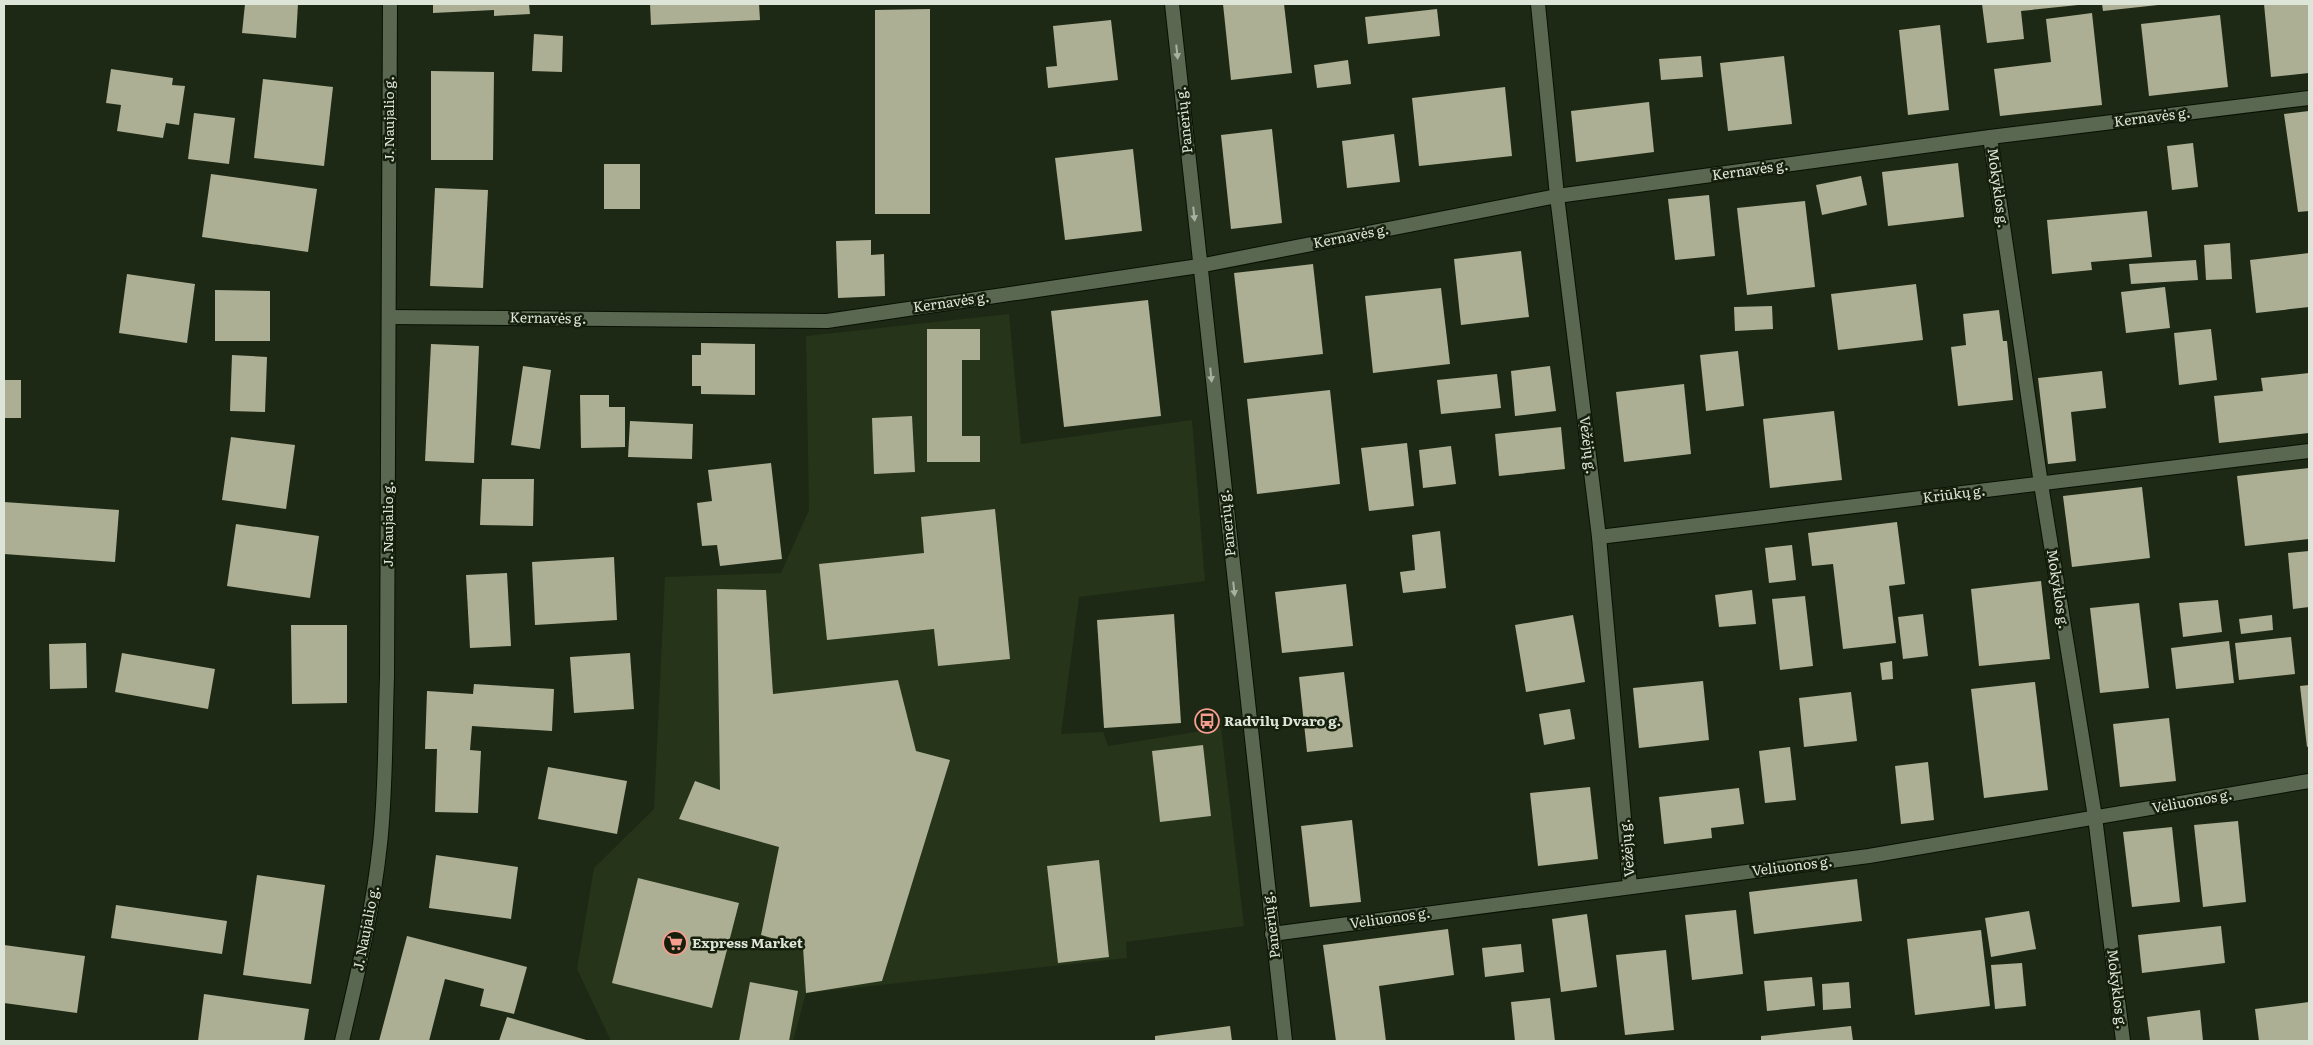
<svg xmlns="http://www.w3.org/2000/svg" width="2313" height="1045" font-family="Literata,serif">
<rect width="100%" height="100%" fill="#1e2915"/>
<path fill="#26341a" d="M1009 314 1021 444 1192 420 1205 581 1079 597 1061 734 1103 732 1108 746 1221 728 1244 926 1126 942 1127 958 806 993 793 1041H611L577 969 594 868 654 809 665 577 781 573 809 510 806 336Z"/>
<g fill="#acaf93">
<path d="M245 4H298L296 38 242 33Z"/>
<path d="M433 4H529L530 14 494 16V10L433 13Z"/>
<path d="M650 4H759L760 20 651 25Z"/>
<path d="M1223 4H1284L1292 73 1231 80Z"/>
<path d="M1982 4H2078V5L2021 11 2024 39 1987 43Z"/>
<path d="M2102 4H2158V5L2103 11Z"/>
<path d="M2264 4H2308L2309 73 2271 77Z"/>
<path d="M930 9V214H875V10Z"/>
<path d="M1437 9 1440 36 1368 44 1365 17Z"/>
<path d="M2092 13 2102 105 2000 116 1994 69 2051 62 2046 19Z"/>
<path d="M2220 15 2228 87 2149 96 2141 24Z"/>
<path d="M1111 20 1118 80 1048 88 1046 67 1057 66 1053 26Z"/>
<path d="M1940 25 1949 110 1908 115 1899 30Z"/>
<path d="M534 34 563 36 562 72 532 71Z"/>
<path d="M1701 56 1703 77 1661 80 1659 59Z"/>
<path d="M1784 56 1792 124 1728 131 1720 63Z"/>
<path d="M1348 60 1351 84 1317 88 1314 65Z"/>
<path d="M111 69 173 78 172 85 185 86 179 125 166 123 163 138 117 131 121 105 106 103Z"/>
<path d="M431 71 494 72 493 160H431Z"/>
<path d="M263 79 333 87 324 166 254 158Z"/>
<path d="M1505 87 1512 156 1419 166 1412 98Z"/>
<path d="M1649 102 1654 152 1576 162 1571 111Z"/>
<path d="M2309 111V211L2298 212 2284 114Z"/>
<path d="M194 113 235 118 229 164 188 159Z"/>
<path d="M1272 129 1282 223 1231 229 1221 135Z"/>
<path d="M1394 134 1400 182 1347 188 1342 141Z"/>
<path d="M2193 143 2198 187 2172 190 2167 146Z"/>
<path d="M1133 149 1142 231 1065 240 1055 158Z"/>
<path d="M1958 163 1964 217 1888 226 1882 172Z"/>
<rect x="604" y="164" width="36" height="45"/>
<path d="M211 174 317 189 308 252 202 237Z"/>
<path d="M1861 176 1867 205 1822 215 1816 185Z"/>
<path d="M435 188 488 190 483 288 430 286Z"/>
<path d="M1709 195 1715 256 1675 260 1668 199Z"/>
<path d="M1805 201 1815 287 1747 295 1737 208Z"/>
<path d="M2147 211 2152 257 2091 262 2092 270 2052 274 2047 220Z"/>
<path d="M871 240V255L884 254 885 296 838 298 836 241Z"/>
<path d="M2230 243 2232 279 2206 280 2204 245Z"/>
<path d="M1521 251 1529 317 1461 325 1454 259Z"/>
<path d="M2309 253V307L2256 313 2250 260Z"/>
<path d="M2196 260 2198 280 2131 284 2129 264Z"/>
<path d="M1313 264 1323 354 1244 363 1234 273Z"/>
<path d="M127 274 195 284 187 343 119 333Z"/>
<path d="M1916 284 1923 340 1838 350 1831 294Z"/>
<path d="M2165 287 2170 328 2126 333 2121 292Z"/>
<path d="M1441 288 1450 364 1373 373 1365 296Z"/>
<path d="M215 290 270 291V341H215Z"/>
<path d="M1148 300 1161 416 1064 427 1051 311Z"/>
<path d="M1772 306 1773 329 1735 331 1734 307Z"/>
<path d="M1999 310 2003 341H2007L2013 400 1958 406 1951 347 1966 345 1963 314Z"/>
<path d="M927 329H980V360H962V436H980V462H927Z"/>
<path d="M2211 329 2217 380 2179 385 2174 333Z"/>
<path d="M701 343 755 344V395L701 394V386H692V355H701Z"/>
<path d="M431 344 479 346 474 463 425 461Z"/>
<path d="M1738 351 1744 406 1706 411 1700 355Z"/>
<path d="M232 355 267 357 265 412 230 411Z"/>
<path d="M523 366 551 370 540 449 511 445Z"/>
<path d="M1550 366 1556 411 1515 416 1511 371Z"/>
<path d="M2102 371 2106 408 2071 412 2076 461 2048 464 2038 378Z"/>
<path d="M2309 373V433L2219 443 2214 396 2263 391 2261 378Z"/>
<path d="M1497 374 1501 408 1441 414 1437 380Z"/>
<rect x="4" y="380" width="17" height="38"/>
<path d="M1684 384 1691 454 1624 462 1616 392Z"/>
<path d="M1330 390 1340 484 1257 494 1247 399Z"/>
<path d="M580 395H609V407H625V447L581 448Z"/>
<path d="M1834 411 1842 480 1770 488 1763 419Z"/>
<path d="M912 416 915 472 874 474 872 418Z"/>
<path d="M630 421 693 424 692 459 628 457Z"/>
<path d="M1561 427 1565 469 1499 476 1495 434Z"/>
<path d="M231 437 295 445 286 509 222 500Z"/>
<path d="M1407 443 1414 506 1369 511 1361 448Z"/>
<path d="M1451 446 1456 484 1423 488 1419 450Z"/>
<path d="M771 463 782 559 720 566 717 545 702 546 697 503 712 501 708 470Z"/>
<path d="M2309 468V539L2245 546 2237 476Z"/>
<path d="M482 479H534L533 526 480 525Z"/>
<path d="M2142 487 2150 558 2072 567 2063 496Z"/>
<path d="M4 502 119 510 115 562 4 554Z"/>
<path d="M995 509 1010 659 938 666 934 629 827 640 819 564 924 553 921 517Z"/>
<path d="M1897 522 1905 584 1889 586 1896 643 1843 649 1833 564 1812 566 1808 533Z"/>
<path d="M236 524 319 536 310 598 227 586Z"/>
<path d="M1440 531 1446 588 1403 593 1400 572 1415 570 1412 535Z"/>
<path d="M1792 545 1796 580 1769 583 1765 548Z"/>
<path d="M2309 551V607L2293 609 2288 553Z"/>
<path d="M614 557 617 620 535 625 532 562Z"/>
<path d="M507 573 511 646 470 648 466 575Z"/>
<path d="M2041 581 2050 659 1979 666 1971 589Z"/>
<path d="M1346 584 1353 646 1282 653 1275 592Z"/>
<path d="M717 589 766 590 773 694 898 680 916 751 950 760 882 981 806 993 803 947 761 935 779 847 679 819 695 781 720 790Z"/>
<path d="M1752 590 1756 624 1719 627 1715 595Z"/>
<path d="M1805 596 1813 666 1780 670 1772 599Z"/>
<path d="M2218 600 2222 632 2183 637 2179 603Z"/>
<path d="M2139 603 2149 688 2100 693 2090 608Z"/>
<path d="M1174 614 1181 723 1104 728 1097 620Z"/>
<path d="M1923 614 1928 656 1903 659 1898 617Z"/>
<path d="M1573 615 1585 682 1526 692 1515 625Z"/>
<path d="M2272 615 2273 630 2241 634 2239 619Z"/>
<path d="M291 625H347V703L292 704Z"/>
<path d="M2291 637 2295 674 2239 680 2235 643Z"/>
<path d="M2229 641 2234 683 2176 689 2171 648Z"/>
<path d="M86 643 87 688 50 689 49 644Z"/>
<path d="M122 653 215 669 208 709 115 692Z"/>
<path d="M630 653 634 709 574 713 570 657Z"/>
<path d="M1892 661 1893 679 1882 680 1880 663Z"/>
<path d="M1344 672 1353 747 1307 752 1299 677Z"/>
<path d="M1703 681 1709 740 1639 748 1633 688Z"/>
<path d="M2035 682 2048 790 1984 798 1971 689Z"/>
<path d="M474 684 554 689 552 731 472 726 470 750 481 751 478 813 435 812 437 749H425L427 691 473 694Z"/>
<path d="M2309 685V746L2307 747 2300 686Z"/>
<path d="M1851 692 1857 741 1804 747 1799 698Z"/>
<path d="M1570 709 1575 739 1544 745 1539 714Z"/>
<path d="M2169 718 2176 781 2120 787 2113 724Z"/>
<path d="M1203 745 1211 816 1160 822 1152 751Z"/>
<path d="M1790 747 1796 800 1765 803 1759 751Z"/>
<path d="M1928 762 1934 820 1901 824 1895 766Z"/>
<path d="M548 767 627 781 617 834 538 819Z"/>
<path d="M1590 787 1598 859 1538 866 1530 793Z"/>
<path d="M1739 788 1744 824 1711 828 1712 838 1664 844 1659 797Z"/>
<path d="M1352 820 1361 902 1310 907 1301 826Z"/>
<path d="M2238 821 2246 902 2203 907 2194 825Z"/>
<path d="M2172 827 2180 902 2132 907 2123 832Z"/>
<path d="M436 855 518 867 511 919 429 908Z"/>
<path d="M1099 860 1109 957 1058 963 1047 866Z"/>
<path d="M257 875 325 885 311 984 243 975Z"/>
<path d="M638 878 739 903 712 1008 612 983Z"/>
<path d="M1857 879 1862 921 1754 934 1749 892Z"/>
<path d="M116 905 227 921 222 954 111 938Z"/>
<path d="M1736 910 1743 974 1692 980 1685 915Z"/>
<path d="M2029 911 2036 949 1991 957 1985 918Z"/>
<path d="M1587 914 1597 987 1561 992 1552 919Z"/>
<path d="M2221 926 2225 963 2142 973 2138 935Z"/>
<path d="M1448 929 1454 975 1379 986 1386 1041H1336L1323 945Z"/>
<path d="M1981 930 1990 1006 1915 1015 1907 939Z"/>
<path d="M407 936 527 967 514 1014 480 1006 484 989 445 979 429 1041H379Z"/>
<path d="M1521 944 1524 972 1485 977 1482 948Z"/>
<path d="M4 945 85 956 77 1013 4 1003Z"/>
<path d="M1666 950 1674 1030 1625 1035 1616 955Z"/>
<path d="M2022 963 2026 1006 1995 1009 1991 965Z"/>
<path d="M1812 977 1815 1006 1767 1011 1764 981Z"/>
<path d="M750 982 798 991 789 1041H739Z"/>
<path d="M1849 982 1851 1008 1823 1010 1822 984Z"/>
<path d="M204 994 309 1009 304 1041H198Z"/>
<path d="M1550 998 1555 1041H1515L1511 1002Z"/>
<path d="M2309 1002V1041H2259L2255 1009Z"/>
<path d="M2200 1010 2203 1041H2150L2147 1017Z"/>
<path d="M507 1017 590 1041H499Z"/>
<path d="M1230 1026 1232 1041H1155V1036Z"/>
<path d="M1851 1026 1853 1041H1761V1036Z"/>
</g>
<g fill="none" stroke-linecap="round" stroke-linejoin="round">
<g stroke="#081102" stroke-width="16">
<g id="minor">
<path d="M1538 4 1557 196 1599 537 1630 886"/>
<path d="M1990 137 2041 484 2095 817 2123 1041"/>
<path d="M389 317 827 321 1199 266 1557 196 1990 137 2309 98"/>
<path d="M1599 537 2309 451"/>
<path d="M1272 934 1869 856 2309 781"/>
<path d="M342 1041C357 976 373 911 380 844 386 789 385 733 387 677L390 4"/>
</g>
</g>
<g stroke="#081102" stroke-width="16">
<path id="tertiary" d="M1172 4 1285 1041"/>
</g>
<use href="#minor" stroke="#5a6751" stroke-width="14"/>
<use href="#tertiary" stroke="#5a6751" stroke-width="14"/>
</g>
<defs><path id="oneway-solid" d="M-6-.8H1V-3.2L6.5 0L1 3.2V.8H-6Z" transform="scale(1.25)"/></defs>
<g fill="#a9b2a2">
<use href="#oneway-solid" transform="translate(1177 52) rotate(84)"/>
<use href="#oneway-solid" transform="translate(1194 214) rotate(84)"/>
<use href="#oneway-solid" transform="translate(1211 375) rotate(84)"/>
<use href="#oneway-solid" transform="translate(1234 589) rotate(84)"/>
</g>
<defs>
<g id="bus-ring" transform="scale(1.25)"><circle r="9.5" fill="#151f0c" stroke="#f59d8e" stroke-width="1.5"/><path d="M-5-6H5V4H4V6H2V4H-2V6H-4V4H-5ZM-3.5-4V0h7V-4ZM-3.5 1.2v1.5H-2V1.2ZM2 1.2v1.5H3.5V1.2Z" fill="#f59d8e"/></g>
<g id="supermarket-ring" transform="scale(1.25)"><circle r="9.5" fill="#151f0c" stroke="#f59d8e" stroke-width="1.5"/><path d="M-6-5.5h2.5l.6 2H6L4.5 2H-2.5L-4.4-4H-6ZM-1.5 3.2a1.3 1.3 0 1 0 .1 0ZM3 3.2a1.3 1.3 0 1 0 .1 0Z" fill="#f59d8e"/></g>
</defs>
<g fill-rule="evenodd">
<use href="#bus-ring" x="1207" y="721"/>
<use href="#supermarket-ring" x="675" y="943"/>
</g>
<g text-anchor="middle" stroke-width="5" stroke-linejoin="round" paint-order="stroke">
<g font-size="14" fill="#dde4d8" stroke="#151f0c">
<text transform="translate(2152 117) rotate(-7)" y="5">Kernavės g.</text>
<text transform="translate(389 119) rotate(-90)" y="5">J. Naujalio g.</text>
<text transform="translate(1184 120) rotate(-96)" y="5">Panerių g.</text>
<text transform="translate(1750 170) rotate(-8)" y="5">Kernavės g.</text>
<text transform="translate(1998 188) rotate(82)" y="5">Mokyklos g.</text>
<text transform="translate(1351 236) rotate(-11)" y="5">Kernavės g.</text>
<text transform="translate(951 302) rotate(-8)" y="5">Kernavės g.</text>
<text transform="translate(548 318) rotate(1)" y="5">Kernavės g.</text>
<text transform="translate(1588 445) rotate(83)" y="5">Vežėjų g.</text>
<text transform="translate(1954 494) rotate(-7)" y="5">Kriūkų g.</text>
<text transform="translate(1227 523) rotate(-96)" y="5">Panerių g.</text>
<text transform="translate(388 524) rotate(-90)" y="5">J. Naujalio g.</text>
<text transform="translate(2058 589) rotate(81)" y="5">Mokyklos g.</text>
<text transform="translate(2192 801) rotate(-10)" y="5">Veliuonos g.</text>
<text transform="translate(1627 848) rotate(-95)" y="5">Vežėjų g.</text>
<text transform="translate(1792 866) rotate(-7)" y="5">Veliuonos g.</text>
<text transform="translate(1390 918) rotate(-8)" y="5">Veliuonos g.</text>
<text transform="translate(1271 925) rotate(-97)" y="5">Panerių g.</text>
<text transform="translate(366 928) rotate(-79)" y="5">J. Naujalio g.</text>
<text transform="translate(2117 989) rotate(83)" y="5">Mokyklos g.</text>
</g>
<g font-size="14" font-weight="bold" fill="#dde4d8" stroke="#151f0c" text-anchor="start">
<text x="1224" y="726">Radvilų Dvaro g.</text>
<text x="692" y="948">Express Market</text>
</g>
</g>
<rect width="2313" height="1045" fill="none" stroke="#dde4d8" stroke-width="10"/>
</svg>
